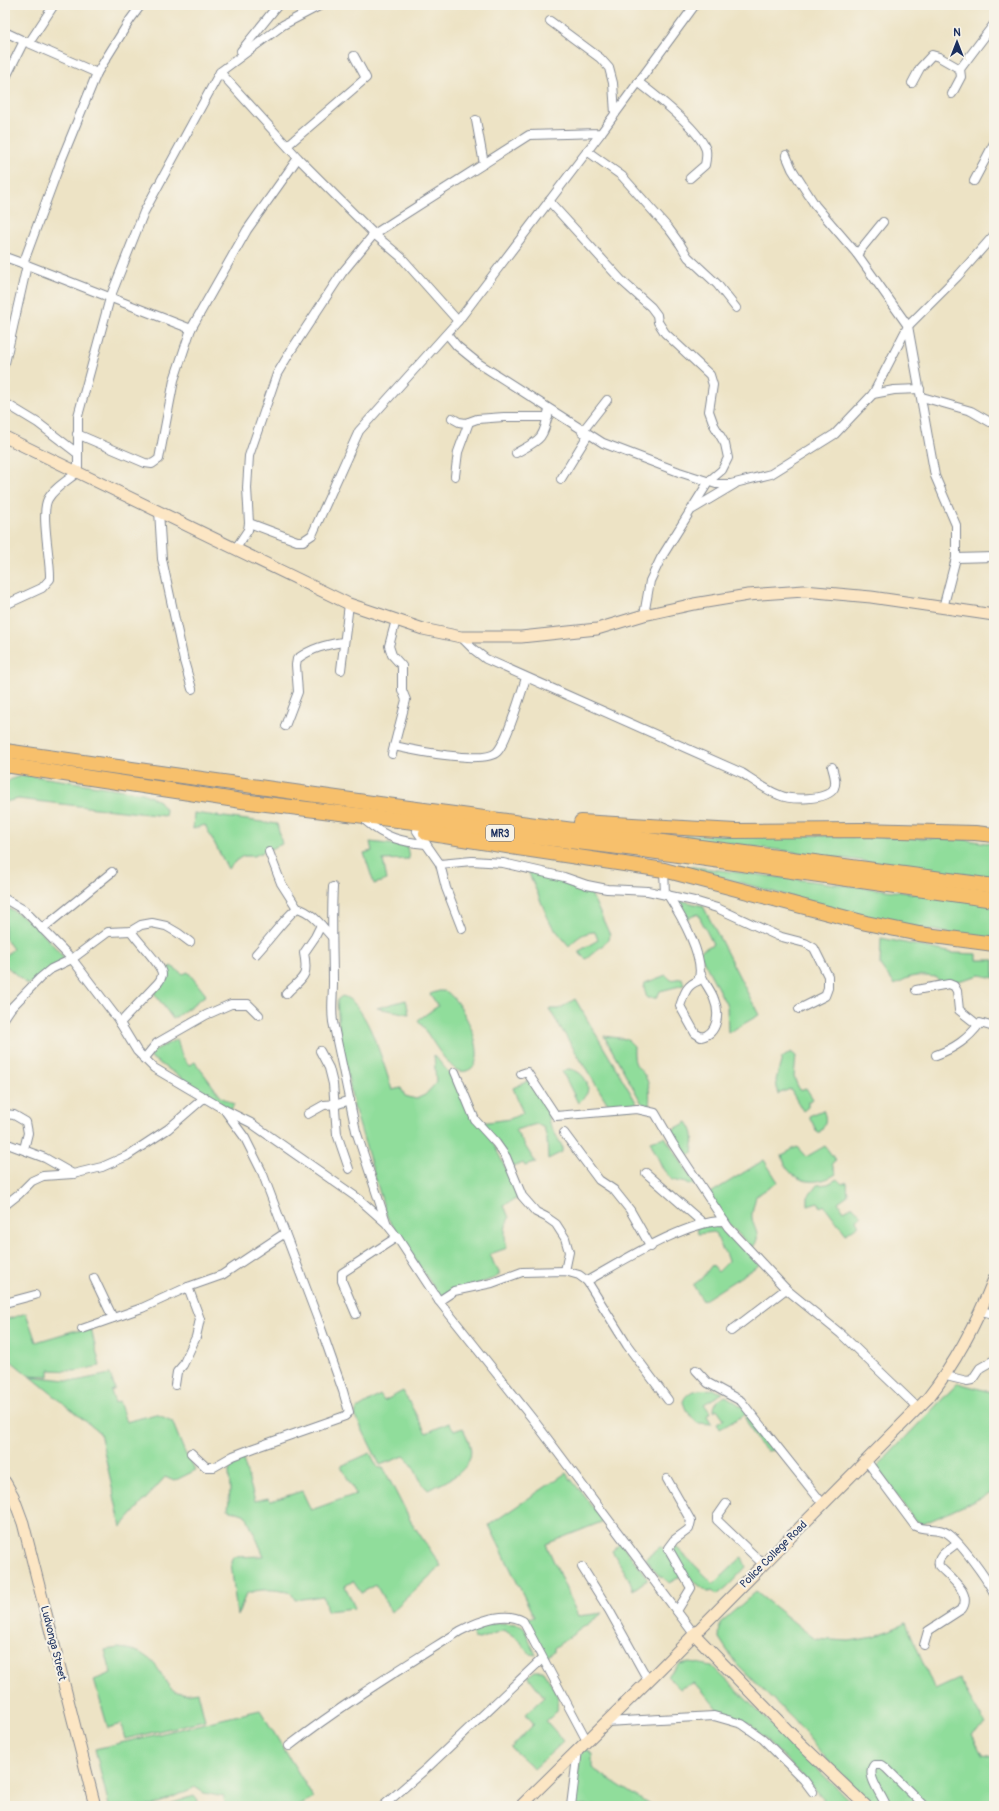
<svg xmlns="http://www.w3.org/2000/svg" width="999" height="1811" font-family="Pangolin,sans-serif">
<rect width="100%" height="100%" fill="#f7f3e8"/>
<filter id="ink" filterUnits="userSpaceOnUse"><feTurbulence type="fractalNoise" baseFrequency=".025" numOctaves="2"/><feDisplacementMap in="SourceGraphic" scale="8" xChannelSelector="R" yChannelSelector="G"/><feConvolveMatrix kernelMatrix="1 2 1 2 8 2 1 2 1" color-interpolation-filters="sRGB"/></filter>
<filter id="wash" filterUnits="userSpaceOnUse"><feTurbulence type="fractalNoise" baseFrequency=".012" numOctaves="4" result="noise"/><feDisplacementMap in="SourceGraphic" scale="16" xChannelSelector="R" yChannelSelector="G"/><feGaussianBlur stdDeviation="0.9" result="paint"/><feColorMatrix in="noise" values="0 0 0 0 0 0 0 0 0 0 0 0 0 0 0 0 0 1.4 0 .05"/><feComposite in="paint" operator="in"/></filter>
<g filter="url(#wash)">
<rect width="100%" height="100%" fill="#ede3c5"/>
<g fill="#90dd9b" stroke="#56867c">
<path d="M27 775 143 793 159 801 166 811 165 816 18 799 5 802C5 781 5 779 27 775Z"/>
<path d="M194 813 277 824 282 844 254 856H243L237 860 228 869 205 825 193 829Z"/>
<path d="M685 835H798L961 839 994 844V878L685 838Z"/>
<path d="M370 842 407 846 409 859 383 860 387 880 374 884 364 853 372 851Z"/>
<path d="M677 865 994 903V942L864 917Z"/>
<path d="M528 871 547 874 589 889 610 935 609 940 586 959 581 955 579 951 598 940 595 932C583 932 577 938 569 946L550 923Z"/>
<path d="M672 898 703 906 759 1015 728 1033 727 1006 699 952 713 944 698 914 686 919Z"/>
<path d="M5 907C29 916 49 940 65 959L28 985 5 965V956L13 949 5 938Z"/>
<path d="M881 938 953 953 977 954V960H994V978L980 975 954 982 940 983 936 977C917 975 912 974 895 985L880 965Z"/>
<path d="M171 966 183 974 188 972 206 995 173 1019 154 993C163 986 164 975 171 966Z"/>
<path d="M666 975 671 980 682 978 684 985 660 991 657 998H647L644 988 645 983Z"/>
<path d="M439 991C442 991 445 991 447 992 462 1002 494 1063 466 1071 463 1072 458 1071 455 1069 441 1058 429 1034 418 1020L438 1006 430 994Z"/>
<path d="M342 996C366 1000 385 1068 392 1090L401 1088 405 1096 416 1099 425 1095 436 1083 434 1055 455 1080 494 1145 520 1197 504 1205 509 1218C504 1228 504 1237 507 1248L490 1254 494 1264 499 1272V1275L495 1278 440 1297 387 1217 354 1107 339 1031 337 1000Z"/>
<path d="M575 999 639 1107 611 1109 549 1009H559Z"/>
<path d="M406 1000 409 1014 377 1008Z"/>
<path d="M604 1036 627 1039 634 1046C633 1071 639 1063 647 1080 650 1087 650 1100 649 1108L644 1107Z"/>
<path d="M177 1039 182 1056 189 1065 195 1062 221 1097 234 1104 231 1110 150 1057 155 1050Z"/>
<path d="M791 1052 796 1056 794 1077 799 1090 806 1088 813 1099 808 1103V1107L803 1111 790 1089 778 1094 776 1080 782 1058Z"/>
<path d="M568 1069C579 1069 591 1081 587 1093 585 1097 581 1100 578 1103L562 1071Z"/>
<path d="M530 1080 547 1106 549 1123 562 1146V1152L548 1159 547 1139 544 1128 537 1124 515 1130 536 1163 525 1166 523 1163 512 1167 481 1123 510 1119 523 1113 513 1088Z"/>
<path d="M823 1110C827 1119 826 1123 820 1132H817L809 1116Z"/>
<path d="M687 1122C695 1132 694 1141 692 1153L686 1158 669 1132Z"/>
<path d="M665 1137 695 1183V1185L672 1180 663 1169 650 1141Z"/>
<path d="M825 1146 836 1161 832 1164 836 1174C815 1188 787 1182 782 1155L797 1147 806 1157Z"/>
<path d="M764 1160 778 1182 756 1196C755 1202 751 1212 752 1218 754 1231 763 1236 752 1248L727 1222 709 1194Z"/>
<path d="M837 1179 842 1184 847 1182 848 1195 838 1202 844 1211 853 1206 862 1216 856 1220 859 1225 846 1234 824 1205 821 1207 818 1202 808 1205V1197L817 1185 828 1184Z"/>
<path d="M712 1225C725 1227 750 1255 759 1265L703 1301 693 1285 701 1279 712 1265 718 1272 728 1262C726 1251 718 1245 717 1234L714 1232 698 1234 697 1227Z"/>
<path d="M26 1313 36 1342 73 1331H81L91 1329 100 1366 76 1371 49 1370V1376L28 1375 5 1356V1320Z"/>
<path d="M110 1374 115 1389 111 1391 115 1403 119 1401 126 1422 156 1414 172 1421 185 1453 196 1470 174 1481 165 1477 121 1527 100 1433 30 1376 75 1381Z"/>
<path d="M958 1383 994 1393V1492L923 1524 915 1521 877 1467Z"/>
<path d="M715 1389 723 1393 704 1404 710 1412 707 1416 712 1424 697 1423 686 1410 683 1402C687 1388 703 1390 715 1389Z"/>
<path d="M403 1391 426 1433 449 1423 454 1431 463 1428C465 1434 469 1440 470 1446 476 1470 445 1482 428 1490 417 1480 415 1464 404 1456L380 1465 355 1415 357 1409 380 1395 384 1401Z"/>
<path d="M726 1396 743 1407 748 1413 720 1429 717 1423 724 1419 717 1409 714 1411C714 1403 718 1399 726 1396Z"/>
<path d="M749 1415 777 1450 767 1451 758 1443 745 1418Z"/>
<path d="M370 1453 378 1468 383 1467 410 1520 441 1566 391 1612 376 1585 361 1593 353 1581 345 1586 355 1608 327 1611 323 1596 295 1600 291 1593C276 1589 259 1588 246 1594L237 1616 231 1562 233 1557 264 1556 246 1515 228 1509 230 1491 229 1471 238 1458 242 1456 255 1501 268 1498 271 1501 302 1491 311 1510 356 1494 341 1466Z"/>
<path d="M566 1473 604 1521 546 1544 578 1616 603 1613 554 1648V1652L544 1658 523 1618 534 1617 489 1525Z"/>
<path d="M621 1543 648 1579 633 1590 628 1577 612 1551Z"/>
<path d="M674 1545 714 1584 742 1557 746 1567 728 1586 717 1595 712 1591 708 1592 688 1577 671 1551Z"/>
<path d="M661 1546 680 1573V1577L669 1583 663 1577 661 1578 645 1559Z"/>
<path d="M756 1592 815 1639 849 1641 875 1637 906 1623 935 1690 959 1679 985 1724 972 1734 982 1755 994 1757V1806H875L830 1763 794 1720 735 1662 719 1638 720 1623Z"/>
<path d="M504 1623 517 1624 524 1628 536 1655 530 1654 518 1639 504 1630 479 1639 474 1638 472 1632C479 1623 493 1624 504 1623Z"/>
<path d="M118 1648C128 1649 137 1650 145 1656 170 1672 160 1700 198 1692L205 1720 125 1739 121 1724 108 1728 94 1680 111 1673 105 1650Z"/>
<path d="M690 1662 712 1666 855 1806H815L824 1799 799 1772 751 1725 719 1711 700 1688 693 1683 680 1689 667 1676 680 1664Z"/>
<path d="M535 1671H543C549 1681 563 1698 557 1710 555 1714 550 1718 546 1721L564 1741 534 1769 511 1748 534 1724 526 1714 544 1697 528 1676Z"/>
<path d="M260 1710 314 1798 299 1806H225L224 1797 204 1793 195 1787 153 1806H109L95 1749Z"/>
<path d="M585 1749 592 1754V1768L651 1806H573L581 1753Z"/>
<path d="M194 1796 198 1801 196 1806H164Z"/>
</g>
</g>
<g filter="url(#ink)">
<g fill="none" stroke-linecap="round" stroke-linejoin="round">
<g stroke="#848992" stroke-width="10">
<g id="street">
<path d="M321 5 283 25 220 72 298 158 374 234 401 257 458 321 601 133"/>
<path d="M550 21 600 58 609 68 613 83 615 114"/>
<path d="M5 32 24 41"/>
<path d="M29 43 54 5"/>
<path d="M241 51 278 5"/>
<path d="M97 73 130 20 141 5"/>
<path d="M5 79 24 41 97 73 61 161 23 264"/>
<path d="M638 82C655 95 700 130 706 150 707 155 706 160 705 165L690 178"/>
<path d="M912 83 920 68 932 55 939 57 960 69 994 24"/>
<path d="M952 94 961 77 960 69"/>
<path d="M476 120 484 164"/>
<path d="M288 145 366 78 354 56"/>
<path d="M587 151 622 176 669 229 680 244 688 257 717 284 736 308"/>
<path d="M786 155 792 169 815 205 857 254 908 326 935 476 956 525V558L943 608"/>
<path d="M974 181 994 143"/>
<path d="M549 201 622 281 651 307 657 315 658 322 665 333 710 375 713 385 709 411 714 425 725 444 728 458 722 470 709 481 661 558 650 581 644 615"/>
<path d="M857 254 883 222"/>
<path d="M5 257 27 265"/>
<path d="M447 334 457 346 478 363 603 443 679 472 716 484H731L771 474 835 434 873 394 908 326 957 277 994 235"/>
<path d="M5 363 27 265 191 329"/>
<path d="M873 394 894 390 920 389"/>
<path d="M922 397 971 411 990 422H994"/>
<path d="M5 403 38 423 77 453"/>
<path d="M452 418 459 422 466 423 477 419 504 417H548"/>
<path d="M582 432 607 400"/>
<path d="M77 434 145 463 152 464 159 459 174 380 191 329 247 230 298 158"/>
<path d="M516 453C539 440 544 440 548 413"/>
<path d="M455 476 458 452 469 422"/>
<path d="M561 479 588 435"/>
<path d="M693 509 735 484"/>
<path d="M159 511 162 559 184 661 192 689"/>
<path d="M249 523 297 541H303L312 535 359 431 458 321"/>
<path d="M236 548 248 530 249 523 247 488 249 456 277 374 292 349 342 273 374 234 529 135 601 133 695 5"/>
<path d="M956 558 994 557"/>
<path d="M5 605 42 588 50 579C51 561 40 513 48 499 54 488 68 480 78 472V416L110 298 144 212 220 72"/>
<path d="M461 637 473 649 486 659 742 773C753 780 766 790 779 795 790 800 827 801 834 788 837 782 834 774 832 767"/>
<path d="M341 670 349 604"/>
<path d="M285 726 298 692 296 665 297 659C312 648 325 645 343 642"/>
<path d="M394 746C412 750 484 765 497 752 507 742 521 693 526 678"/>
<path d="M392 754 406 700 402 690V666L392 655 389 646 396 620"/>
<path d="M367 822C386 838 402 842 426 844"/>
<path d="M417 831 440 864 446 888 462 929"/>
<path d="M269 852 281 883 297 908"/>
<path d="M440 864 472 861 503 863 564 877 587 885 607 889 648 891 694 901 717 908 778 936 805 943 814 948 828 976V988L825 996 799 1009"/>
<path d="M664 870 665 894"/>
<path d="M333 887C331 919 333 951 333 983 333 996 331 1008 333 1022L356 1131 386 1222"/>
<path d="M668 895C680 914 707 960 698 981 686 985 684 995 680 1006L695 1033 701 1037C718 1034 720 1013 714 999 711 990 704 983 701 974"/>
<path d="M5 899 24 910 72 959 117 1018 137 1051 154 1068 225 1110 251 1123 359 1199 386 1223 397 1237 439 1301 535 1422 694 1634"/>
<path d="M42 929 112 872"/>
<path d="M256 954C270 939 281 922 297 908 312 912 321 925 332 937"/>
<path d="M916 990 949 984 954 986 957 991 959 1010 978 1025"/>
<path d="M286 994C302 977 309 979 304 953L315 937 321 925"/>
<path d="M5 1017 11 1008 40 978 51 969 72 959 108 932 131 931 141 925 152 923 166 926 178 933 190 942"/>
<path d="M120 1023 156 985C159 982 162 979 162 974 162 965 137 941 131 931"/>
<path d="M320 1051 329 1068 333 1084 337 1134 349 1169"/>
<path d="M936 1055C955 1048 968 1039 980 1023L994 1027"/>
<path d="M144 1059 157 1043 206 1015 231 1004H248L259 1015"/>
<path d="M455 1072 475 1120 496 1143 506 1157 522 1196 536 1212 546 1217 556 1224 565 1238 569 1252 565 1271"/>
<path d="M521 1074 527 1072 556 1116 637 1109 655 1113 673 1144 728 1227 786 1289 841 1334 918 1408"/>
<path d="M5 1114 14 1115 26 1122 28 1133 24 1149"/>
<path d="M308 1114 324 1105 338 1104 350 1100"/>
<path d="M564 1133 599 1180 614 1190 630 1210 651 1247"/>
<path d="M5 1143 45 1158 73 1174"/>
<path d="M646 1173 703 1223"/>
<path d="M5 1205 19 1194 32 1181 43 1176 73 1174 102 1167 127 1156 168 1129 205 1097"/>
<path d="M94 1278 113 1318"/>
<path d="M587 1281 627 1345 668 1400"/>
<path d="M439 1301 454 1291 492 1283 522 1272 565 1271 579 1275 587 1281C621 1262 687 1220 724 1221"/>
<path d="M5 1303 35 1295"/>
<path d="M981 1311 994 1314"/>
<path d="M356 1314 342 1281V1273L397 1237"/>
<path d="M82 1329 142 1308 188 1287"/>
<path d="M731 1331 786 1289"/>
<path d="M696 1370 708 1383 741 1401 823 1504"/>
<path d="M946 1376 967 1381 972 1380 980 1368 994 1360"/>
<path d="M175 1385 177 1372 183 1365 196 1337 200 1319 188 1287 222 1275 285 1233 262 1172 245 1138 226 1112"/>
<path d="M191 1453 206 1467H214L233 1456 254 1448 345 1416 349 1412 343 1391 317 1317 285 1233"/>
<path d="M866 1460 915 1526C925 1531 938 1527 947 1533 960 1541 987 1579 994 1593"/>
<path d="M667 1479 691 1521 689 1529 674 1540 668 1548 691 1588 677 1611"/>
<path d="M726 1504 717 1517V1520L763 1564"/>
<path d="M582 1567 609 1610 648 1680"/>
<path d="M924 1645 928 1631 962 1609C973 1593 949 1577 939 1566 936 1556 950 1549 957 1543"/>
<path d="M606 1722 714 1716 742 1724 763 1739 804 1780 813 1792"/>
<path d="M289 1746C343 1704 402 1668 460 1631 477 1622 504 1610 523 1621L587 1741"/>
<path d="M383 1806 428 1767 542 1659"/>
<path d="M571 1806 578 1750"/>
<path d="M886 1806C882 1795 865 1775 874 1765H882L886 1768 924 1806"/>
</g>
</g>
<g stroke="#848992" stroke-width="13">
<g id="secondary">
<path d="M5 437 349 604 423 629 461 637H521L597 629 644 615 694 604 748 595 804 591 871 597 994 615"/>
<path d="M5 1482 13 1496 23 1523 95 1806"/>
<path d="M694 1634 801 1744 866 1806"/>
<path d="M521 1806 654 1675 928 1398C957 1361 977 1322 994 1279"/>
</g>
</g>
<g stroke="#848992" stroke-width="16">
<g id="highway">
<path d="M5 751 379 804 994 886"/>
<path d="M5 765 242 801 643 850 994 900"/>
<path d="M581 822 735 831 861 830 975 833 994 835"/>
<path d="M426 833 518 848 664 870 866 923 919 934 994 944"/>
</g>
</g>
<use href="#street" stroke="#fff" stroke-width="8"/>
<use href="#secondary" stroke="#fce6c4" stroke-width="11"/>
<use href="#highway" stroke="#f7c06c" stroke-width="14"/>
</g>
</g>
<g text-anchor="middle" stroke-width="4" stroke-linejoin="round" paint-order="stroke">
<rect fill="#f7f3e8" stroke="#5d6a87" stroke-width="1" x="486" y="825" width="28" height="16" rx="3"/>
<g font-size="10" font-weight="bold" fill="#1b2f5e">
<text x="500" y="837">MR3</text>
</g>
<g font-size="11" fill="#1b2f5e" stroke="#f7f3e8">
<text transform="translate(773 1554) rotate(-45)" y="4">Police College Road</text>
<text transform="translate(54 1643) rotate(76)" y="4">Ludvonga Street</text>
</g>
</g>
<rect width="999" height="1811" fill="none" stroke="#f7f3e8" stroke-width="20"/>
<g transform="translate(957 42)" stroke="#f7f3e8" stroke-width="3" paint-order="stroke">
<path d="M0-3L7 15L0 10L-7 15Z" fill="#1b2f5e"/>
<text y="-6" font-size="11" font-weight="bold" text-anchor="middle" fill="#1b2f5e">N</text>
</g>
</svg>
